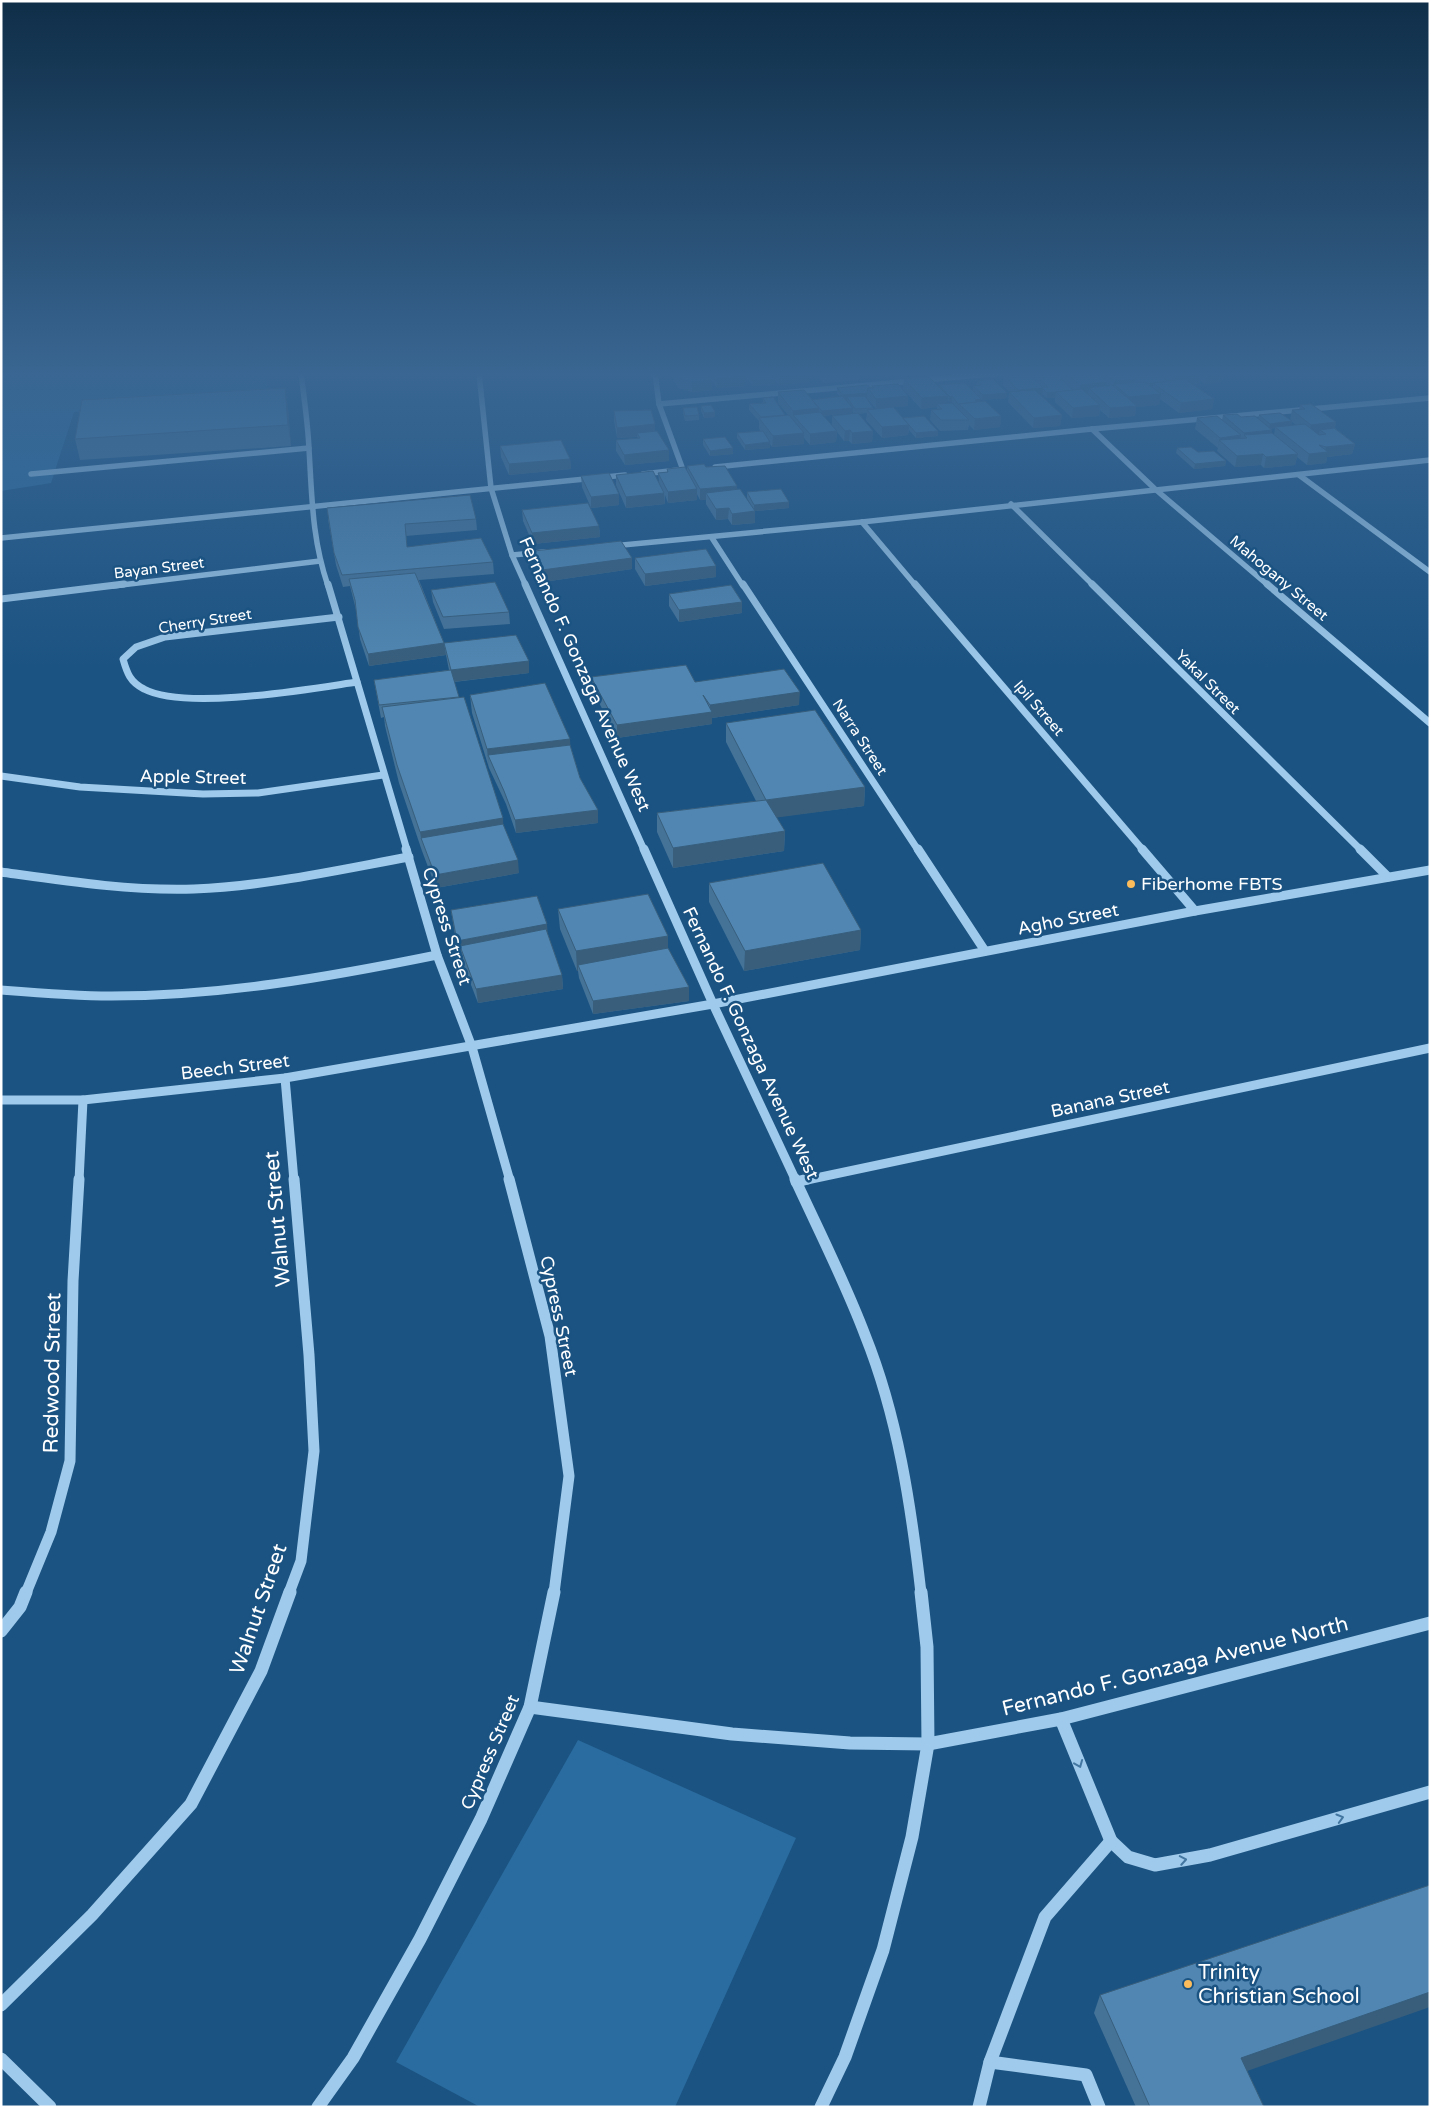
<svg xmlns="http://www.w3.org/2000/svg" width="1431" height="2108" font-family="'Varela Round',sans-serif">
<rect width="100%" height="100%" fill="#1b5382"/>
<g fill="#2a6c9f">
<path d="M1 373H266L270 403 74 412 51 483 1 491Z"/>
<path d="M578 1740 796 1838 675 2107H480L396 2062Z"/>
</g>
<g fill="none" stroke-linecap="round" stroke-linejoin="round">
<g stroke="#9fcaeb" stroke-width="5.5">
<path d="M301 373C304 398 308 424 309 449 312 498 312 539 328 586"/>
<path d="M479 373 491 488 512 555 526 586"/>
<path d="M655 373 659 404 683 470"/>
<path d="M659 404 1001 373"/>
<path d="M1092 429 1155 489 1269 586"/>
<path d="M715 467 1092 429 1430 398"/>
<path d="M31 474 309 448"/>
<path d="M643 474 678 470"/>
<path d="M1299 475 1430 572"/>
<path d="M1011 504 1094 586"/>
<path d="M862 522 916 586"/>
<path d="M1 538 625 475"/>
<path d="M712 538 743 586"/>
<path d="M612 546 862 522 1430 460"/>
<path d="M512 555 545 552"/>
<path d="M113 586 320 561"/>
</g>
<g stroke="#9fcaeb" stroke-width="7">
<path d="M328 584 407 850"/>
<path d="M525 584 644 850"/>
<path d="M743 584 918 850"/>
<path d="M915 584 1143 850"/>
<path d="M1092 584 1361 850"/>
<path d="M1267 584 1430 723"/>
<path d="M1 599 124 584"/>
<path d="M339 617 165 637 136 647 123 659C127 673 130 682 144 689 185 711 309 689 357 682"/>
<path d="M1 776 80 787 203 794 258 793 383 775"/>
</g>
<g stroke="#9fcaeb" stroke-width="9">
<path d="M406 849 437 955 472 1047 510 1181"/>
<path d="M644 849 713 1004 796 1181"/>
<path d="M918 849 985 951"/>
<path d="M1142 849 1195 911"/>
<path d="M1360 849 1388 877"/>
<path d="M1 872C65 881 129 891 194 889 267 886 338 870 409 857"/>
<path d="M1 990C38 993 74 996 111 996 221 996 329 977 437 955"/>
<path d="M285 1078 294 1181"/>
<path d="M1 1100H83L285 1078 713 1004 1195 911 1430 870"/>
<path d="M79 1181 83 1100"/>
<path d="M802 1181 1430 1048"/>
</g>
<g stroke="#9fcaeb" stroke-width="11">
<path d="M509 1179 550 1336 569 1476 554 1593"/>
<path d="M795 1179C819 1231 845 1282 865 1335 898 1417 911 1506 921 1593"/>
<path d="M796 1182 808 1179"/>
<path d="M26 1593 51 1532 70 1461 73 1281 79 1179"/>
<path d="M289 1593 301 1561 314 1451 309 1355 294 1179"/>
</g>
<g stroke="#9fcaeb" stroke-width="13">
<path d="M1 1631 20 1607 26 1592"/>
<path d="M530 1707 732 1734 850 1743 928 1744 1061 1719 1430 1623"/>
<path d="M1061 1719 1111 1841 1128 1857 1155 1865 1210 1855 1430 1792"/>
<path d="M1 2005 92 1915 191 1804 261 1671 290 1592"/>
<path d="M1 2059 50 2107"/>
<path d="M990 2062 1086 2075 1099 2107"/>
<path d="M318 2107 353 2058 420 1939 481 1819 530 1707 554 1592"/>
<path d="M821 2107 845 2057 883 1950 912 1837 928 1744 927 1647 921 1592"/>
<path d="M979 2107 990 2062 1045 1917 1111 1841"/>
</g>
</g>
<g fill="#457398" fill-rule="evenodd">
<path d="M672 373H810V382L779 385 775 380V384L753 386 745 376V386L717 388 712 381V390L692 392 678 388 672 376Z"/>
<path d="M816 373H859V380L824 383Z"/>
<path d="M1024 373H1057L1061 377V373H1223L1222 382 1205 384 1200 380 1199 383 1192 384 1214 399 1212 409 1179 413 1160 399 1159 405 1136 407 1135 416 1109 418 1100 410 1099 416 1072 418 1055 402V398H1047L1042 394V396L1062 415 1060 426 1033 428 1008 402 1009 392 1003 385 1004 375Z"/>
<path d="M904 379 939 387V385L973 391V386H976L977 381 1007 393 1006 398 982 400H981V401L1001 416 1000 427 974 430 969 425 968 430 940 431 930 420 931 410 937 409V407L921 409 905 391 908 396V406L893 407 903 418 938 431V436L916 438 909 430 908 435 882 438 866 420 867 413 858 414 873 431 872 442 852 444 849 441H844L837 432 836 442 810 445 804 438V444L772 447 770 444V448L745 450 737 438V433L760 431 759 428V421L749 410V404L763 403V398L785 415H788L778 403V392L812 400 840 397 837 393V388H872V386L903 389ZM867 398 876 409H873V408ZM947 400 949 402H952L954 405 947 403ZM852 411 854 414 832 416V426L823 416 852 413Z"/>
<path d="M1300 405 1336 422 1335 428 1355 444 1352 454 1327 457 1326 463 1307 465 1297 457 1295 465 1264 468 1261 465 1235 467 1217 451 1218 448 1195 429 1197 418 1222 420 1223 415 1258 419 1259 415 1290 420 1292 410H1299ZM1292 422 1296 425 1291 426ZM1275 428 1274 435 1271 433 1272 430 1271 429Z"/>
<path d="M701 406 715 417 704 418 701 411Z"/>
<path d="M288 408 291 446 80 460 75 439Z"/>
<path d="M683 408 699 415V420L685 421 683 413Z"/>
<path d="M614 411 655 424V431L669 450V461L625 465 616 451V440L638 438 637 437 617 438 614 421Z"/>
<path d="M703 439 733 448V454L710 456 703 445Z"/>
<path d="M500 446 570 459 571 469 509 475 501 457Z"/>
<path d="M1177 448 1198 452 1226 461 1225 466 1194 469 1176 453Z"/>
<path d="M687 466 706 467 737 486V490L753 509 747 498V492L789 502V508L755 511V523L732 525 728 519 716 520 706 504V500H700L697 494V500L668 503 665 495V504L626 508 616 485V475L659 482 658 473 667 472V469L687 472Z"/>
<path d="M581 476 619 494V505L591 508 582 487Z"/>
<path d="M522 510 599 526 600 537 533 544 523 521Z"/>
<path d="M328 519H476L477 530 406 536 407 547 493 562 494 574 419 580 444 643 529 673 454 682 459 697 503 824 519 873 436 888 422 851 399 783 385 726 384 717 381 718 374 680 449 670 446 655 369 666 360 639 356 610 350 586 343 587 336 565Z"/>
<path d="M534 551 632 569 543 582 535 562Z"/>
<path d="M635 558 716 577 645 586 635 569Z"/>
<path d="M431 590 509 612 510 624 444 629 433 602Z"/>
<path d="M669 594 742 602V613L679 622 669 606Z"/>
<path d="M591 677 695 682 799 705 712 718V724L617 738 592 689Z"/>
<path d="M470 695 570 745 580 778 598 810V823L516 833 506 804 489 768 472 713Z"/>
<path d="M726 723 865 787 864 806 776 817 785 831 784 851 673 868 657 832V813L756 801 726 742Z"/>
<path d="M709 883 861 930 860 950 744 971 709 902Z"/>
<path d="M558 909 668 936V949L689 987V1001L593 1014 579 978 578 971H577L560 929Z"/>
<path d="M451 910 548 935 562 975 563 989 478 1003 461 959V954L458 955Z"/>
<path d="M1100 1995 1264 2107H1136L1094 2013Z"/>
</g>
<g fill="#385e7c">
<path d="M796 373H810V382L779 385V375Z"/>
<path d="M913 373H937L913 376Z"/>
<path d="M1201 373 1199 383 1174 386 1176 376Z"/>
<path d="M1212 373H1223L1222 382 1205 384 1207 374Z"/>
<path d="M745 376V386L717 388V378Z"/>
<path d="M775 379V384L753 386V381Z"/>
<path d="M1136 379 1134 389 1114 384 1113 391 1112 392 1114 381Z"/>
<path d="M712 380V390L692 392V382Z"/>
<path d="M1107 382 1105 392 1089 388 1088 394 1079 395 1080 385Z"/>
<path d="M1153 383V388L1141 384Z"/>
<path d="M285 388 288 408 291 446 288 425Z"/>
<path d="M1043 388 1042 398 1017 400 1018 390Z"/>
<path d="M1056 392 1055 398H1047V393Z"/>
<path d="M867 393V398L847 397V400H843V395Z"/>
<path d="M1007 393 1006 398 982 400 983 395Z"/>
<path d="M1161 394 1159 405 1136 407 1135 416 1109 418 1110 408 1128 406 1129 397Z"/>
<path d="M908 396V406L876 409V399Z"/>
<path d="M948 396 947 406 937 404V407L921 409 922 398Z"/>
<path d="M952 396V402H949L950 397Z"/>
<path d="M981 399V404L961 406 975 400Z"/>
<path d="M1214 399 1212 409 1179 413 1181 403Z"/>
<path d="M1100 405 1099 416 1072 418 1073 408Z"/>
<path d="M819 408 818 419 793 415V421V411Z"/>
<path d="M853 408 852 413 821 416 822 411Z"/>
<path d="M715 412V417L704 418V413Z"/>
<path d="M1062 415 1060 426 1033 428 1034 418Z"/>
<path d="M1001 416 1000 427 974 430 975 419Z"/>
<path d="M1292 421 1291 427H1275V428L1269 429 1270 424Z"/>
<path d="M1336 422 1334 433 1320 430 1319 434 1309 435 1311 425Z"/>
<path d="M655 424V435L637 433V437L617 438V428Z"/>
<path d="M909 425 908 435 882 438V427Z"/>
<path d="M850 430 849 441H844L845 431Z"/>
<path d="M1272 430 1270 441 1247 438 1244 436V433Z"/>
<path d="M837 431 836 442 810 445V434Z"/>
<path d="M873 431 872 442 852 444V433Z"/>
<path d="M938 431V436L916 438V433Z"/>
<path d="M804 433V444L772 447 773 436Z"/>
<path d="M1241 435 1239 446 1219 440 1218 448 1220 438Z"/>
<path d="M770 442V448L745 450V445Z"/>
<path d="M1355 444 1352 454 1327 457 1326 463 1307 465 1309 454 1325 452 1326 447Z"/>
<path d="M733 448V454L710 456V451Z"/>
<path d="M669 450V461L625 465 624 455Z"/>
<path d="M1263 454 1261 465 1235 467 1237 456Z"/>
<path d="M1298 454 1295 465 1264 468 1266 457Z"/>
<path d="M570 459 571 469 509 475V464Z"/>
<path d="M1226 461 1225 466 1194 469 1195 464Z"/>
<path d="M737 486V497L706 493V500H700V489Z"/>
<path d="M697 489V500L668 503V492Z"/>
<path d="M664 493 665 504 626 508V497Z"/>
<path d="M619 494V505L591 508V497Z"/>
<path d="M789 502V508L754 511V505Z"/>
<path d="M729 508 728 519 716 520V509Z"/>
<path d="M755 511V523L732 525V514Z"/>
<path d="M599 526 600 537 533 544 532 533Z"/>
<path d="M632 558V569L543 582 542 570Z"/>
<path d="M716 566V577L645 586V574Z"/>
<path d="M742 602V613L679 622V610Z"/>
<path d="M444 643 446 655 369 666 368 654Z"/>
<path d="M529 661V673L452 682 451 670Z"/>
<path d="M800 692 799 705 712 718V724L617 738V725L710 712V705Z"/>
<path d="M570 739 571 758 488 755 489 768 487 749Z"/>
<path d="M865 787 864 806 766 819V800Z"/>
<path d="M598 810V823L516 833 515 820Z"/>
<path d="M503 818 504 837 421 838 420 832Z"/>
<path d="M785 831 784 851 673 868V848Z"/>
<path d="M518 860 519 873 436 888 435 875Z"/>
<path d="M547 924 548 937 460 946 461 954 458 955 457 941Z"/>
<path d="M861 930 860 950 744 971 745 951Z"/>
<path d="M668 936V956L578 965V971H577L576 951Z"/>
<path d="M562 975 563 989 478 1003 476 989Z"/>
<path d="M689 987V1001L593 1014V1001Z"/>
<path d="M1430 1992V2007L1233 2076 1241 2058Z"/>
</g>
<g fill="#5086b1" stroke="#385e7c">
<path d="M675 373H708L712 380 692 382 678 378Z"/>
<path d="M714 373H743L745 376 717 378Z"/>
<path d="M747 373H770L775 379 753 381Z"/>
<path d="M777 373H796L779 375Z"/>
<path d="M1024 373H1028L1043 388 1018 390 1004 375Z"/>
<path d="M1032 373H1057L1063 378 1061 379 1073 390 1047 393 1043 389V387H1048L1041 380 1036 381 1029 374H1033Z"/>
<path d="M1066 373H1096L1107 382 1080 385Z"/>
<path d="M1104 373H1128L1136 379 1114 381Z"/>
<path d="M1129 373H1158L1167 381 1148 384 1145 382H1139Z"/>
<path d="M1172 373H1199L1176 376Z"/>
<path d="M929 377 948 396 922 398 904 379Z"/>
<path d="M993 379 1007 393 983 395 973 386 982 385 977 381Z"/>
<path d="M1185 379 1214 399 1181 403 1153 383Z"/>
<path d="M1145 382 1161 394 1129 397 1114 384Z"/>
<path d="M965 383 981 399 975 400 977 402 959 404V405L952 396 950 397 939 385Z"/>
<path d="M898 384 908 396 876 399 868 388H874L872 386Z"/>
<path d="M868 385 870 388H868L867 393 843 395 837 388Z"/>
<path d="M1112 385 1137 406 1110 408 1089 388Z"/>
<path d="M285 388 288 425 75 439 82 400Z"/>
<path d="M1082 389 1100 405 1073 408 1056 392Z"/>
<path d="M804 390 819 408 793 411 778 392Z"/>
<path d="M1035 390 1062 415 1034 418 1009 392Z"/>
<path d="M842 396 853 408 822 411 812 400Z"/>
<path d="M865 396 873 408 855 409 847 397Z"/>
<path d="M773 397 785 415 761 417 749 404 766 403 763 398Z"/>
<path d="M985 401 1001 416 975 419 959 404Z"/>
<path d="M952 403 969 420H941L931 410 942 409 937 404Z"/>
<path d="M1311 404 1336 422 1311 425 1292 410 1305 409 1300 405Z"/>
<path d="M711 405 715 412 704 413 701 406Z"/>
<path d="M697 407 699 415 685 416 683 408Z"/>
<path d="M893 407 909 425 882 427 867 410Z"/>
<path d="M651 410 655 424 617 428 614 411Z"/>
<path d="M820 412 837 431 810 434 793 415Z"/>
<path d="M858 413 873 431 852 433 850 430 845 431 832 416Z"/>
<path d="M1280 413 1292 421 1270 424 1259 415Z"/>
<path d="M1237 414 1241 417 1255 416 1272 430 1244 433 1223 415Z"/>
<path d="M789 415 804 433 773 436 759 418Z"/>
<path d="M924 416 938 431 916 433 903 418Z"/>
<path d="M1217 416 1241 435 1220 438 1197 418Z"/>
<path d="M1305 424 1319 435 1326 434 1320 430 1334 428 1355 444 1326 447 1319 445 1328 452 1309 454 1275 427Z"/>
<path d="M657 431 669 450 624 455 616 440 640 438 637 433Z"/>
<path d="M763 431 770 442 745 445 737 433Z"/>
<path d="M1272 433 1298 454 1266 457 1263 454 1237 456 1219 440 1247 438 1244 435Z"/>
<path d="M725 437 733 448 710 451 703 439Z"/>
<path d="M561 440 570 459 509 464 500 446Z"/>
<path d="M1191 447 1198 452 1214 451 1226 461 1195 464 1177 448Z"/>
<path d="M704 464 706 467 725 466 737 486 700 489 687 466Z"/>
<path d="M685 467 697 489 668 492 658 473 668 472 667 469Z"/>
<path d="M653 471 664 493 626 497 616 475Z"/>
<path d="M609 473 619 494 591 497 581 476Z"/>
<path d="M740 489 755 511 732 514 729 508 716 509 706 493Z"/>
<path d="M781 489 789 502 754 505 747 492Z"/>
<path d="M470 495 476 519 405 524 407 547 481 538 493 562 342 575 334 553 327 508Z"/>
<path d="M588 503 599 526 532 533 522 510Z"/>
<path d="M621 541 632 558 542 570 534 551Z"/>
<path d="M706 549 716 566 645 574 635 558Z"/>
<path d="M415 573 444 643 368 654 358 627 355 600 349 579Z"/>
<path d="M495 582 509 612 443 617 431 590Z"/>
<path d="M731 585 742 602 679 610 669 594Z"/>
<path d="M516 635 529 661 451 670 444 643Z"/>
<path d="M686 665 695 682 784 669 800 692 710 705 703 695 712 712 617 725 591 677Z"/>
<path d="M451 670 459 697 379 705 374 680Z"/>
<path d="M545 683 570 739 487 749 470 695Z"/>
<path d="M464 697 503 818 420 832 397 765 382 707Z"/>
<path d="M815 710 865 787 766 800 726 723Z"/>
<path d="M570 745 580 778 598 810 515 820 504 791 488 755Z"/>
<path d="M766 800 785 831 673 848 657 813Z"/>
<path d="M503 824 518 860 435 875 421 838Z"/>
<path d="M823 863 861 930 745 951 709 883Z"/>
<path d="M648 894 668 936 576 951 558 909Z"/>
<path d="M537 896 547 924 457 941 451 910Z"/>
<path d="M546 929 562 975 476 989 460 946Z"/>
<path d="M668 948 689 987 593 1001 578 965Z"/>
<path d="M1430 1885V1992L1241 2058 1264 2107H1150L1100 1995Z"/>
</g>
<defs><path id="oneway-chevron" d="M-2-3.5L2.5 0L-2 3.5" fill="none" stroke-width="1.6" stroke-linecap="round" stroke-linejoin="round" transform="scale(1.25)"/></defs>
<g stroke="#4377a2">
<use href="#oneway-chevron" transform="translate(1079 1764) rotate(68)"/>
<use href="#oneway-chevron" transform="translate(1340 1818) rotate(-16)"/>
<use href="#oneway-chevron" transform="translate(1183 1860) rotate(-10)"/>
</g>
<linearGradient id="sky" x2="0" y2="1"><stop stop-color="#0f2e48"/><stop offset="0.56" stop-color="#396692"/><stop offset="1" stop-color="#396692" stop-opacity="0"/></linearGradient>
<rect width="1431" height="668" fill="url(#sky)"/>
<g fill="#fcbc5b" stroke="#1b5382" stroke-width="2">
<circle cx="1131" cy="884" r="5"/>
<circle cx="1188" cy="1984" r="5"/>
</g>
<g text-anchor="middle" stroke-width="5" stroke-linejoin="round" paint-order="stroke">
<g font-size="15" fill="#fff" stroke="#1b5382">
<text transform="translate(159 568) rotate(-7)" y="5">Bayan Street</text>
<text transform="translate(1279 578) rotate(40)" y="5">Mahogany Street</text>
<text transform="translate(205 621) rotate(-9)" y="5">Cherry Street</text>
<text transform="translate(1208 682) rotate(45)" y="5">Yakal Street</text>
<text transform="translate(1039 708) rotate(49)" y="5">Ipil Street</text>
<text transform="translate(860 737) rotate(57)" y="5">Narra Street</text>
</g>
<g font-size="18" fill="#fff" stroke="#1b5382">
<text transform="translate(585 674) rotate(66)" y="6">Fernando F. Gonzaga Avenue West</text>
<text transform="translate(193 777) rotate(1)" y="6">Apple Street</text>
<text transform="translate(1068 919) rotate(-11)" y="6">Agho Street</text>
<text transform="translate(447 926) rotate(72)" y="6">Cypress Street</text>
<text transform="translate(751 1043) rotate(65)" y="6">Fernando F. Gonzaga Avenue West</text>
<text transform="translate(235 1067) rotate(-7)" y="6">Beech Street</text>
<text transform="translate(1110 1099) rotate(-12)" y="6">Banana Street</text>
<text transform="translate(559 1316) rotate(78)" y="6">Cypress Street</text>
<text transform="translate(490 1752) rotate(-67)" y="6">Cypress Street</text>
</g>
<g font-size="18" fill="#fff" stroke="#1b5382" text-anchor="start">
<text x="1141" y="890">Fiberhome FBTS</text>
</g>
<g font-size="21" fill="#fff" stroke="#1b5382">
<text transform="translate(277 1219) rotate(-95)" y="7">Walnut Street</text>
<text transform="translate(52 1373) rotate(-89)" y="7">Redwood Street</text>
<text transform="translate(258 1609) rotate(-71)" y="7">Walnut Street</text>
<text transform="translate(1175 1666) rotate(-14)" y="7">Fernando F. Gonzaga Avenue North</text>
</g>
<g font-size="21" fill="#fff" stroke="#1b5382" text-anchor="start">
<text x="1198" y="1979">Trinity<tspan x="1198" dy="24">Christian School</tspan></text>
</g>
</g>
<rect width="1431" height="2108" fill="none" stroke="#ffffff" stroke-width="5"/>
</svg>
